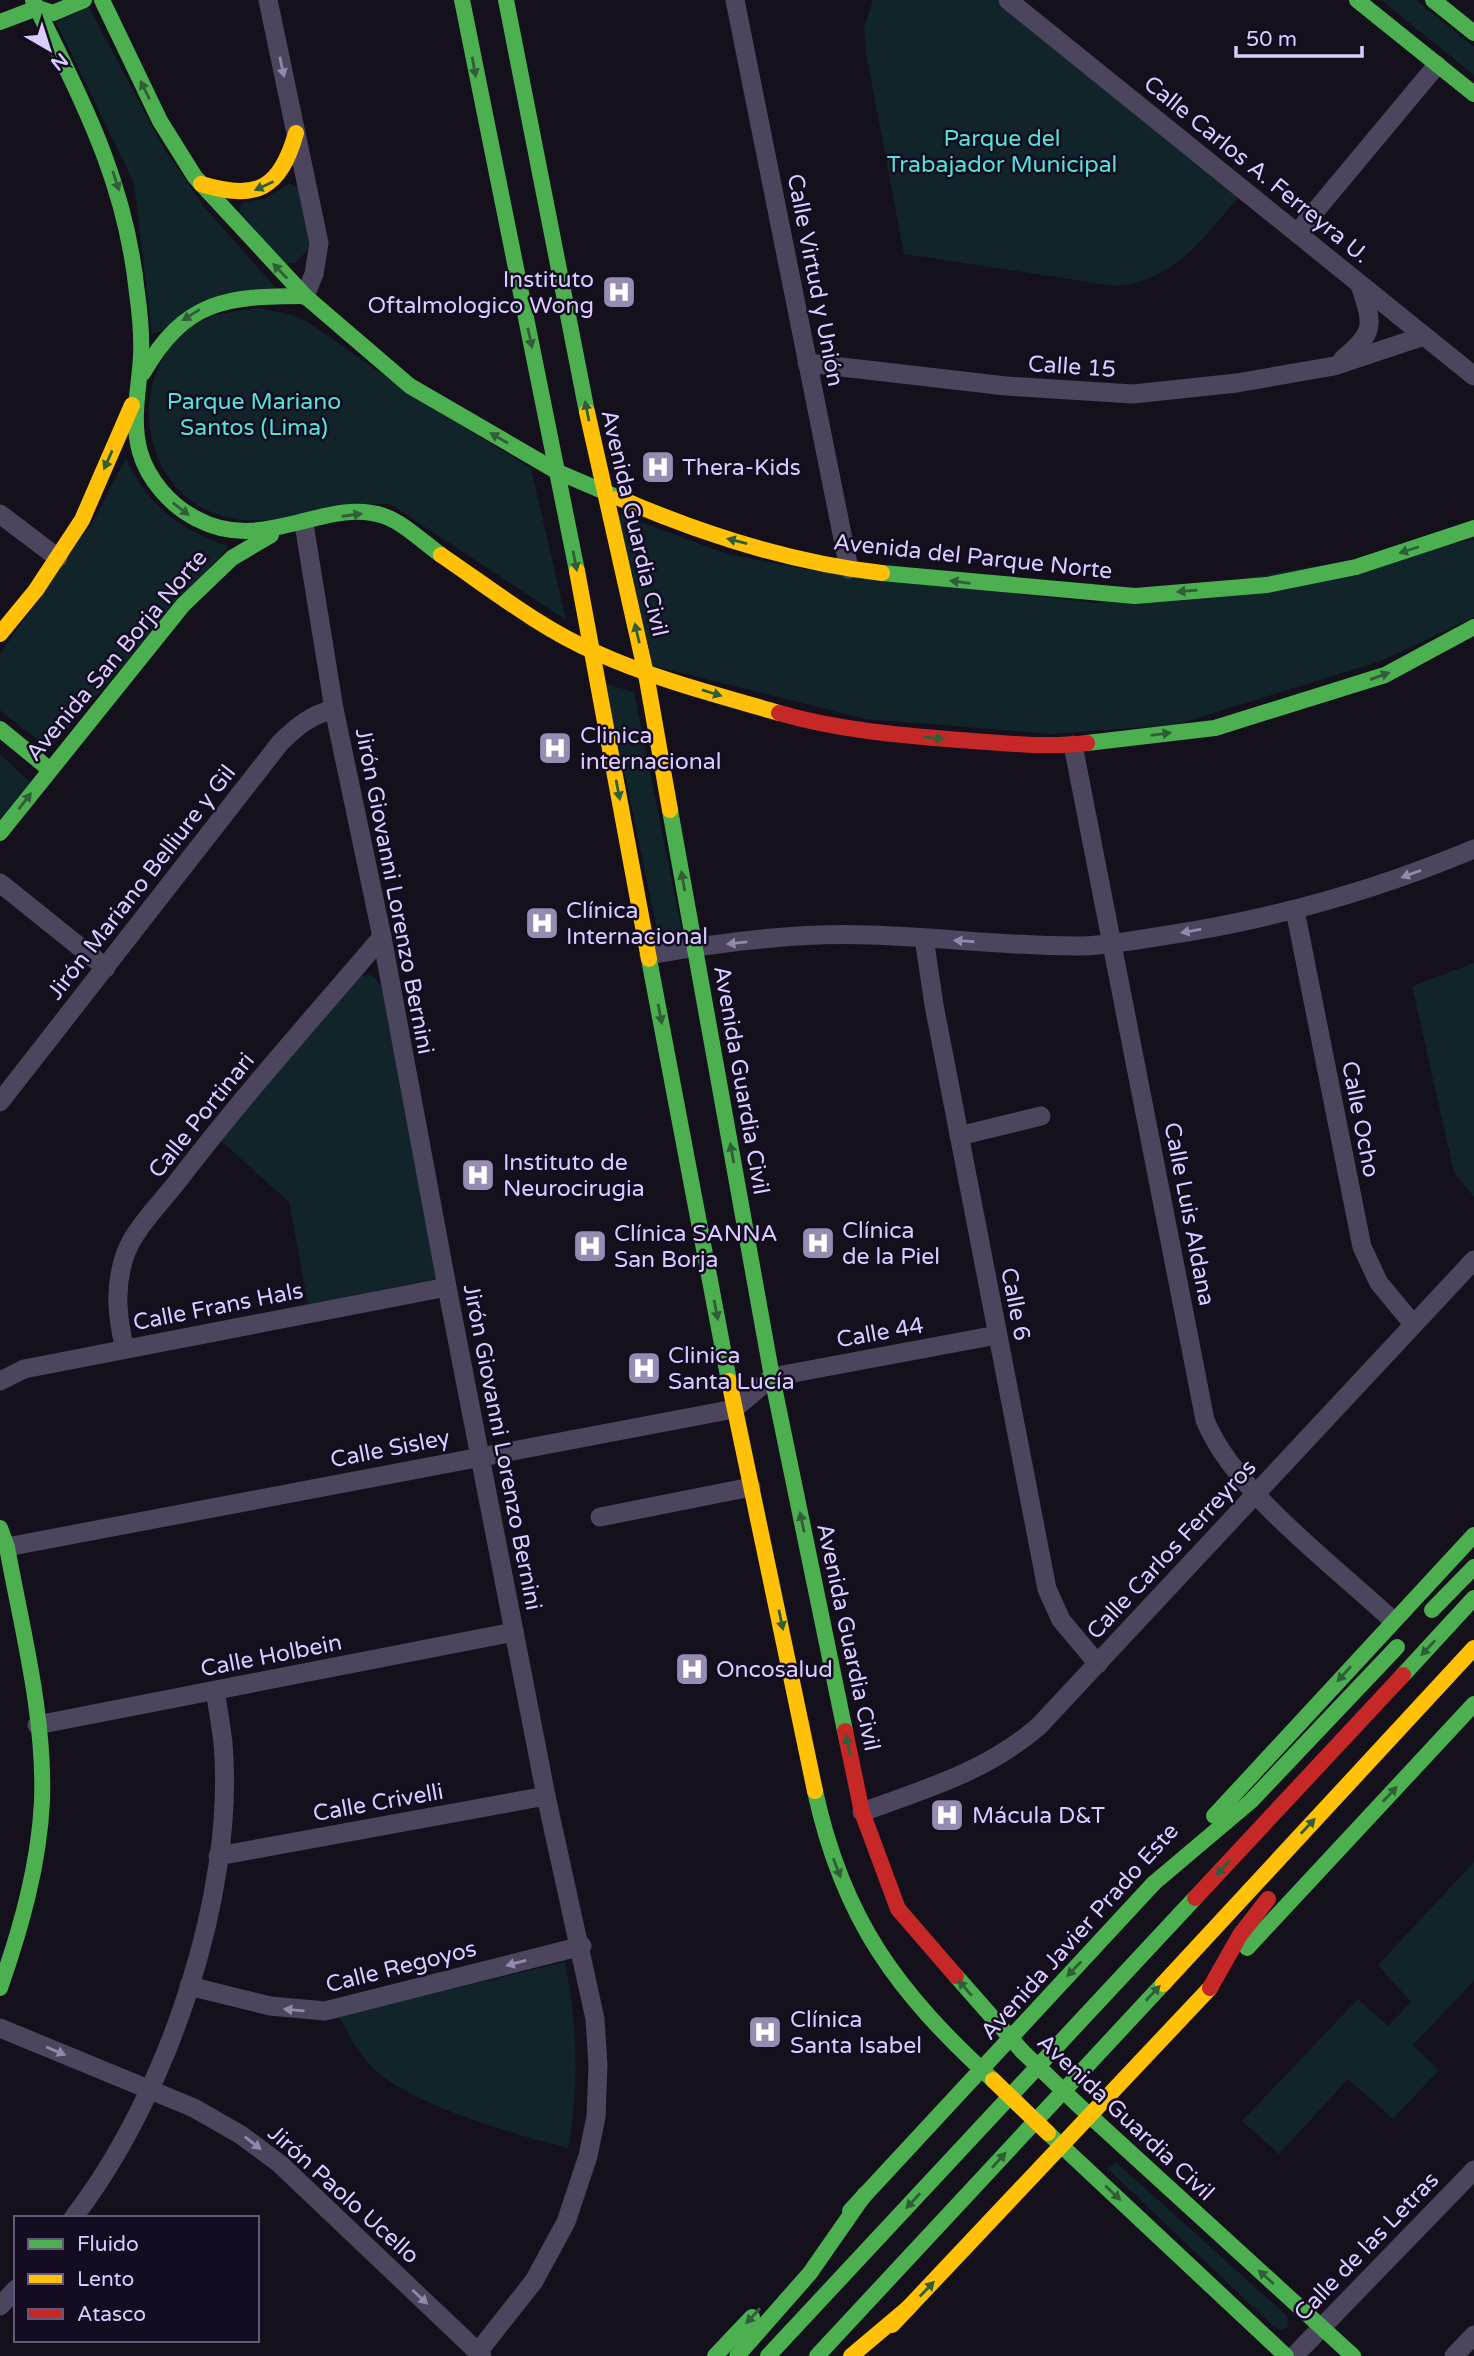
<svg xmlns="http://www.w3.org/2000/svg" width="1474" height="2356" font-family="'Varela Round',sans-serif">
<rect width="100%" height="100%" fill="#15111c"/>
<g fill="#102429">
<path d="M873 0H998L1239 197C1203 238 1173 282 1115 286L904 254 866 53 864 28Z"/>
<path d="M1381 0H1416L1474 47V75Z"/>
<path d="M89 7 163 147 206 209 276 288 152 334 134 183 56 22Z"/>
<path d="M290 183 302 190 311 247 295 263H285L239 212 242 203 264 199Z"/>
<path d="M258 308 292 315 308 322 413 396 531 468 566 620 390 504C334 501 271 534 216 514 133 484 124 358 206 319 220 312 242 311 258 308Z"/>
<path d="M126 458C147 505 181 531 229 546L49 749 0 710V654L93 521Z"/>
<path d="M616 513 727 554 809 570 1097 603 1474 540V617L1381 661 1175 725 1051 734 866 719 653 666Z"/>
<path d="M606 684 634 692 685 946 661 949Z"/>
<path d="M0 754 30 782 0 819Z"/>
<path d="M1474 963V1197L1454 1172 1412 986Z"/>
<path d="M371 975 383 986 436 1279 308 1304 289 1202 220 1140 357 976Z"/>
<path d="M1474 1862V1981L1413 2045 1439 2070 1393 2119 1348 2079 1279 2154 1242 2121 1358 1999 1388 2026 1411 2002 1378 1965Z"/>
<path d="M565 1962C577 2028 580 2082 568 2148 519 2136 404 2103 371 2066 357 2051 348 2034 339 2016Z"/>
<path d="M1116 2162 1287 2316 1288 2327 1281 2330 1274 2327 1108 2169Z"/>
</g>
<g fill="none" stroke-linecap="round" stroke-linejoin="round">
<g stroke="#4b455d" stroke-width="19">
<path d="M268 0 319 243 314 274 305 296"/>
<path d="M735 0 849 569"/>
<path d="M1008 0 1474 376"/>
<path d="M1297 233 1437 65"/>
<path d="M1343 359C1376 331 1373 325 1360 285"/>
<path d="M807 363 1006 386 1133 394 1237 383 1334 366 1424 336"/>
<path d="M0 514 58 558"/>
<path d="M304 524 334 709 382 937 447 1287 546 1796 595 2019 598 2065 596 2117 588 2156 566 2222 534 2281 478 2352"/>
<path d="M1073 745 1205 1420C1234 1492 1335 1566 1392 1620"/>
<path d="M0 883 106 968"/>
<path d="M1295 910 1362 1247 1379 1283 1413 1324"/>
<path d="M924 938 934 1005 1047 1589 1061 1620 1098 1664"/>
<path d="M649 955C721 942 798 932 871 935 942 937 1012 947 1083 946 1110 945 1136 940 1162 936 1270 920 1374 891 1474 849"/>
<path d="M0 1102 280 743C297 726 311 715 334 709"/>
<path d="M959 1136 1041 1116"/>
<path d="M125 1349C117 1318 114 1287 125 1255 134 1229 160 1204 177 1182 242 1097 313 1018 382 937"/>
<path d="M0 1381 24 1369 447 1287"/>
<path d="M600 1517 751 1487"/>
<path d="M7 1547 734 1409 772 1377 997 1335"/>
<path d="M37 1725 514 1632"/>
<path d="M862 1812C926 1789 987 1771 1039 1726L1474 1260"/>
<path d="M218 1856 546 1796"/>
<path d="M189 1986 270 2006 325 2011 582 1946"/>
<path d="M0 2028 194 2108 241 2135 280 2164 482 2356"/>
<path d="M73 2218C166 2098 236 1895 223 1743 221 1726 218 1708 215 1691"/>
<path d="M0 2306 16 2289"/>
<path d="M1294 2356 1474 2170"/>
<path d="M1454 2356 1474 2335"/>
</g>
<g stroke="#4caf50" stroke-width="16">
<path d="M33 0C82 102 125 178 137 293 140 314 142 336 141 357 139 389 131 420 140 452 148 480 171 506 197 519 264 555 326 496 384 516 404 523 424 543 441 555"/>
<path d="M102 0 160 121 195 177 305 296 410 386 558 472 619 498"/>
<path d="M462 0 577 571"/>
<path d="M506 0 587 412"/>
<path d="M1357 0 1474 94"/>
<path d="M1433 0 1474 33"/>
<path d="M0 22 37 8 53 13 84 0"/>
<path d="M143 373C185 300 226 296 305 296"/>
<path d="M882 573 1135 596 1267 585 1356 567 1474 528"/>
<path d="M0 729 49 769"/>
<path d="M1087 743 1215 728 1385 675 1474 627"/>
<path d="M670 810 772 1377 845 1731"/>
<path d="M0 833 183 605 232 558 271 535"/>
<path d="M649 959 729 1381"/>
<path d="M0 1528 7 1547C22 1630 45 1715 42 1801 39 1865 21 1928 0 1988"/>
<path d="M1432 1610 1474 1567"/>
<path d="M1403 1675 1474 1598"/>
<path d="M815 1791C843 1920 897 1992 993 2080"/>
<path d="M1214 1816 1474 1535"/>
<path d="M1154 1883 1251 1801 1397 1647"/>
<path d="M1247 1948 1474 1704"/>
<path d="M956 1976 1022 2051"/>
<path d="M1076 2103 1353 2356"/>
<path d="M1048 2133 1286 2356"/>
<path d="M850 2211 1154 1883"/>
<path d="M715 2356 752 2317"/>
<path d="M737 2356 810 2273 865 2194"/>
<path d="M768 2356 1195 1898"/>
<path d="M817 2356 1163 1984"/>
</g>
<g stroke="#ffc107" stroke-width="16">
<path d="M201 184C257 201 280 189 296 133"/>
<path d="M587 412 646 674 670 810"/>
<path d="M619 498C702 534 792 563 882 573"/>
<path d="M441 555C491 589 540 628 595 652 654 679 717 695 779 713"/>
<path d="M577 571 649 959"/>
<path d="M0 634 36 590 82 520 132 405"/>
<path d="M729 1381 815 1791"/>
<path d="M1163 1984 1474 1648"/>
<path d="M892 2325 1210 1988"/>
<path d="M851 2356 908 2308"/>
</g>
<g stroke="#c62828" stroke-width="16">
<path d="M779 713C838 730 897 735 959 740 1001 743 1045 748 1087 743"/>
<path d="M845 1731 862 1812 898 1909 956 1976"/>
<path d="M1195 1898 1403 1675"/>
<path d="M1210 1988 1240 1935 1268 1899"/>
</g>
<path stroke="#4caf50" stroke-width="16" d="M1022 2051 1076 2103"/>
<path stroke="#ffc107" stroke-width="16" d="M993 2080 1048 2133"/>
</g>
<defs><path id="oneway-solid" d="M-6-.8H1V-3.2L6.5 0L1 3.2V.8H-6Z" transform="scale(1.75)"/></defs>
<g fill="#9388ae">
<use href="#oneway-solid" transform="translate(282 67) rotate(78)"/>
<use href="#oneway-solid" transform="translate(1411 874) rotate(160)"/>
<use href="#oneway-solid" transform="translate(1191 931) rotate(170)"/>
<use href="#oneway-solid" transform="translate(964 941) rotate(-176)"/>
<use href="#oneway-solid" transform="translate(737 943) rotate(174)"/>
<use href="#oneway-solid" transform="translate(516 1963) rotate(165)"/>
<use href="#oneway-solid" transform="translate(294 2010) rotate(-175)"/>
<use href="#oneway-solid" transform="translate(56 2051) rotate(23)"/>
<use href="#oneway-solid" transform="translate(253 2143) rotate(38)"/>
<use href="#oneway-solid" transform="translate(420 2297) rotate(43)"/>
</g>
<g fill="#305e38">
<use href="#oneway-solid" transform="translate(474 67) rotate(80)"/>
<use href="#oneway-solid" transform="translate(145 90) rotate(-116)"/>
<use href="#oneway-solid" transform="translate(116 181) rotate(72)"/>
<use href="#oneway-solid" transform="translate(264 186) rotate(155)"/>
<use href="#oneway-solid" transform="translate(280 271) rotate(-134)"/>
<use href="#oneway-solid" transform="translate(191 315) rotate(148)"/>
<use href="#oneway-solid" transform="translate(530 338) rotate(78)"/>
<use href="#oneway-solid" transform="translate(587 411) rotate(-101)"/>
<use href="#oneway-solid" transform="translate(499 438) rotate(-150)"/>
<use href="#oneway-solid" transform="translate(108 460) rotate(114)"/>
<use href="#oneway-solid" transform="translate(181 509) rotate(38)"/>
<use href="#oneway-solid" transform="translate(352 515) rotate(-8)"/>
<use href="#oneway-solid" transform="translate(737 541) rotate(-166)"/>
<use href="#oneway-solid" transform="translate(1409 550) rotate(162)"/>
<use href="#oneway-solid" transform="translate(575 561) rotate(79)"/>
<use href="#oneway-solid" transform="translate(960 582) rotate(-173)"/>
<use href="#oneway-solid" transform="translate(1187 591) rotate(175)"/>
<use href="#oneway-solid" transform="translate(637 633) rotate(-103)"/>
<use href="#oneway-solid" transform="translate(1380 676) rotate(-20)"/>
<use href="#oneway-solid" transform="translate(712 693) rotate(17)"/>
<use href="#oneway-solid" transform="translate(1161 734) rotate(-7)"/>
<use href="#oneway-solid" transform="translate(934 738) rotate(5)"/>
<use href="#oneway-solid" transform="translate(618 790) rotate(79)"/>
<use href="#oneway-solid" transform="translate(25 801) rotate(-52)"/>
<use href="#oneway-solid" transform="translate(683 881) rotate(-100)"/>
<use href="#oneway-solid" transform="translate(660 1014) rotate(79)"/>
<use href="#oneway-solid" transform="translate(732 1153) rotate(-100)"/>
<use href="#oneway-solid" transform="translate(716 1310) rotate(79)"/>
<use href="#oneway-solid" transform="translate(802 1522) rotate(-102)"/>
<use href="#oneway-solid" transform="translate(781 1620) rotate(78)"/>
<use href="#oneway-solid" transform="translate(1428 1648) rotate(133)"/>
<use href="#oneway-solid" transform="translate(1344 1674) rotate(132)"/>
<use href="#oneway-solid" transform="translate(848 1745) rotate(-102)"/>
<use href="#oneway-solid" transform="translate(1390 1794) rotate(-47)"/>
<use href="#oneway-solid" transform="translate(1308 1826) rotate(-47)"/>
<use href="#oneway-solid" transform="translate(837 1868) rotate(69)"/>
<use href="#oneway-solid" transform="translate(1223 1868) rotate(133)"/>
<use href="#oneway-solid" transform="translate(1074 1969) rotate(134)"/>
<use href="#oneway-solid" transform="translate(965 1988) rotate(-131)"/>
<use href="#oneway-solid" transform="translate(1153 1993) rotate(-47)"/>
<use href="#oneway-solid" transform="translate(999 2160) rotate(-48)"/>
<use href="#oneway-solid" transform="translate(1113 2193) rotate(43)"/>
<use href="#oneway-solid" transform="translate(913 2201) rotate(133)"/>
<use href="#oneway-solid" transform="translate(1266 2277) rotate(-138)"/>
<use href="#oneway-solid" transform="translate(927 2289) rotate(-46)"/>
<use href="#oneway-solid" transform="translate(753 2316) rotate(133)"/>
</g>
<defs>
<g id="hospital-square" transform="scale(1.75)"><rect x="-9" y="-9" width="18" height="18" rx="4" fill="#968bb0" stroke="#140c21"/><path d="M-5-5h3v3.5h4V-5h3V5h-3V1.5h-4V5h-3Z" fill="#fff"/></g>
</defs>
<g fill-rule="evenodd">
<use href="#hospital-square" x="619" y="292"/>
<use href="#hospital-square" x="658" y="467"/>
<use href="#hospital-square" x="555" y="748"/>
<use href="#hospital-square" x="542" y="923"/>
<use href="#hospital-square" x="478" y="1175"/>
<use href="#hospital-square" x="818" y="1243"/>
<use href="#hospital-square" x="590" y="1246"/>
<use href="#hospital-square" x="644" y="1368"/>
<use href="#hospital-square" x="692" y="1669"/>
<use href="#hospital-square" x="947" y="1815"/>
<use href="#hospital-square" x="765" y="2032"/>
</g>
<g text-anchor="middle" stroke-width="5" stroke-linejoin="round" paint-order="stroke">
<g font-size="23" fill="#56e1d7" stroke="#140c21">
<text x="1002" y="146">Parque del<tspan x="1002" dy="26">Trabajador Municipal</tspan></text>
<text x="254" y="409">Parque Mariano<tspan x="254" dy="26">Santos (Lima)</tspan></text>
</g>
<g font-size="23" fill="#dbccff" stroke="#140c21">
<text transform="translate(1257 169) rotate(39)" y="8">Calle Carlos A. Ferreyra U.</text>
<text transform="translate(816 280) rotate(79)" y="8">Calle Virtud y Unión</text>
<text transform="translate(1072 366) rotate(4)" y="8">Calle 15</text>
<text transform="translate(635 523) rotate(77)" y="8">Avenida Guardia Civil</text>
<text transform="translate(973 556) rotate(6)" y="8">Avenida del Parque Norte</text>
<text transform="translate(116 655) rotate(-50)" y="8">Avenida San Borja Norte</text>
<text transform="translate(141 882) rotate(-52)" y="8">Jirón Mariano Belliure y Gil</text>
<text transform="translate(395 891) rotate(79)" y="8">Jirón Giovanni Lorenzo Bernini</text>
<text transform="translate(742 1080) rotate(80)" y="8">Avenida Guardia Civil</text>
<text transform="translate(201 1115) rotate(-51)" y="8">Calle Portinari</text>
<text transform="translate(1361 1119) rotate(79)" y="8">Calle Ocho</text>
<text transform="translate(1190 1214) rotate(79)" y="8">Calle Luis Aldana</text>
<text transform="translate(1016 1304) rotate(79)" y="8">Calle 6</text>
<text transform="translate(218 1306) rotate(-11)" y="8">Calle Frans Hals</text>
<text transform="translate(880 1332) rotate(-10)" y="8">Calle 44</text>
<text transform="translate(503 1447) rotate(79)" y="8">Jirón Giovanni Lorenzo Bernini</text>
<text transform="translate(390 1448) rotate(-11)" y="8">Calle Sisley</text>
<text transform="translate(1171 1549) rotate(-47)" y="8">Calle Carlos Ferreyros</text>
<text transform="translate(849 1637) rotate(78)" y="8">Avenida Guardia Civil</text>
<text transform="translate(271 1655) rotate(-11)" y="8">Calle Holbein</text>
<text transform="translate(378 1802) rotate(-10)" y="8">Calle Crivelli</text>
<text transform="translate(1079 1931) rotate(-48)" y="8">Avenida Javier Prado Este</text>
<text transform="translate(401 1966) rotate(-14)" y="8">Calle Regoyos</text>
<text transform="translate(1126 2117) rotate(43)" y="8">Avenida Guardia Civil</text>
<text transform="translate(344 2194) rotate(42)" y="8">Jirón Paolo Ucello</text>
<text transform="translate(1366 2246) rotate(-46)" y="8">Calle de las Letras</text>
</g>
<g font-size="23" fill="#dbccff" stroke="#140c21" text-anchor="start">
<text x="594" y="287" text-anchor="end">Instituto<tspan x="594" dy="26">Oftalmologico Wong</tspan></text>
<text x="682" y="475">Thera-Kids</text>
<text x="580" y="743">Clinica<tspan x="580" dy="26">internacional</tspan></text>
<text x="566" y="918">Clínica<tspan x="566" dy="26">Internacional</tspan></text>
<text x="503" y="1170">Instituto de<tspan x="503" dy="26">Neurocirugia</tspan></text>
<text x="842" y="1238">Clínica<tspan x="842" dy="26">de la Piel</tspan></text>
<text x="614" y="1241">Clínica SANNA<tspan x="614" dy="26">San Borja</tspan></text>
<text x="668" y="1363">Clinica<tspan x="668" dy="26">Santa Lucía</tspan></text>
<text x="716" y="1677">Oncosalud</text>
<text x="972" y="1823">Mácula D&amp;T</text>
<text x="790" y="2027">Clínica<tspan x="790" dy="26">Santa Isabel</tspan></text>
</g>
</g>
<rect x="14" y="2216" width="245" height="126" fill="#140c21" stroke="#64597a" stroke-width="2"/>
<rect x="28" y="2239" width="35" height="10" fill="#4caf50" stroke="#64597a" stroke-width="2"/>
<text x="77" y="2251" font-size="21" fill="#dbccff">Fluido</text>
<rect x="28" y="2274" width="35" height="10" fill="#ffc107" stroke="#64597a" stroke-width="2"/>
<text x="77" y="2286" font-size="21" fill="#dbccff">Lento</text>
<rect x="28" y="2309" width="35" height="10" fill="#c62828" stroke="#64597a" stroke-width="2"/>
<text x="77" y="2321" font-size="21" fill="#dbccff">Atasco</text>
<g transform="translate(49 49) rotate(141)" stroke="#140c21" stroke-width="5" paint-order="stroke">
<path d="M0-5L12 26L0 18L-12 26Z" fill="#dbccff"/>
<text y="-10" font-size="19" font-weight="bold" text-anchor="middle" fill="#dbccff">N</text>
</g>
<path d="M1236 46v10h126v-10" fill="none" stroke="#dbccff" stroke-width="3.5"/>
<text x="1246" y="46" font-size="21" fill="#dbccff" stroke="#140c21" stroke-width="5" paint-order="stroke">50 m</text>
</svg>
